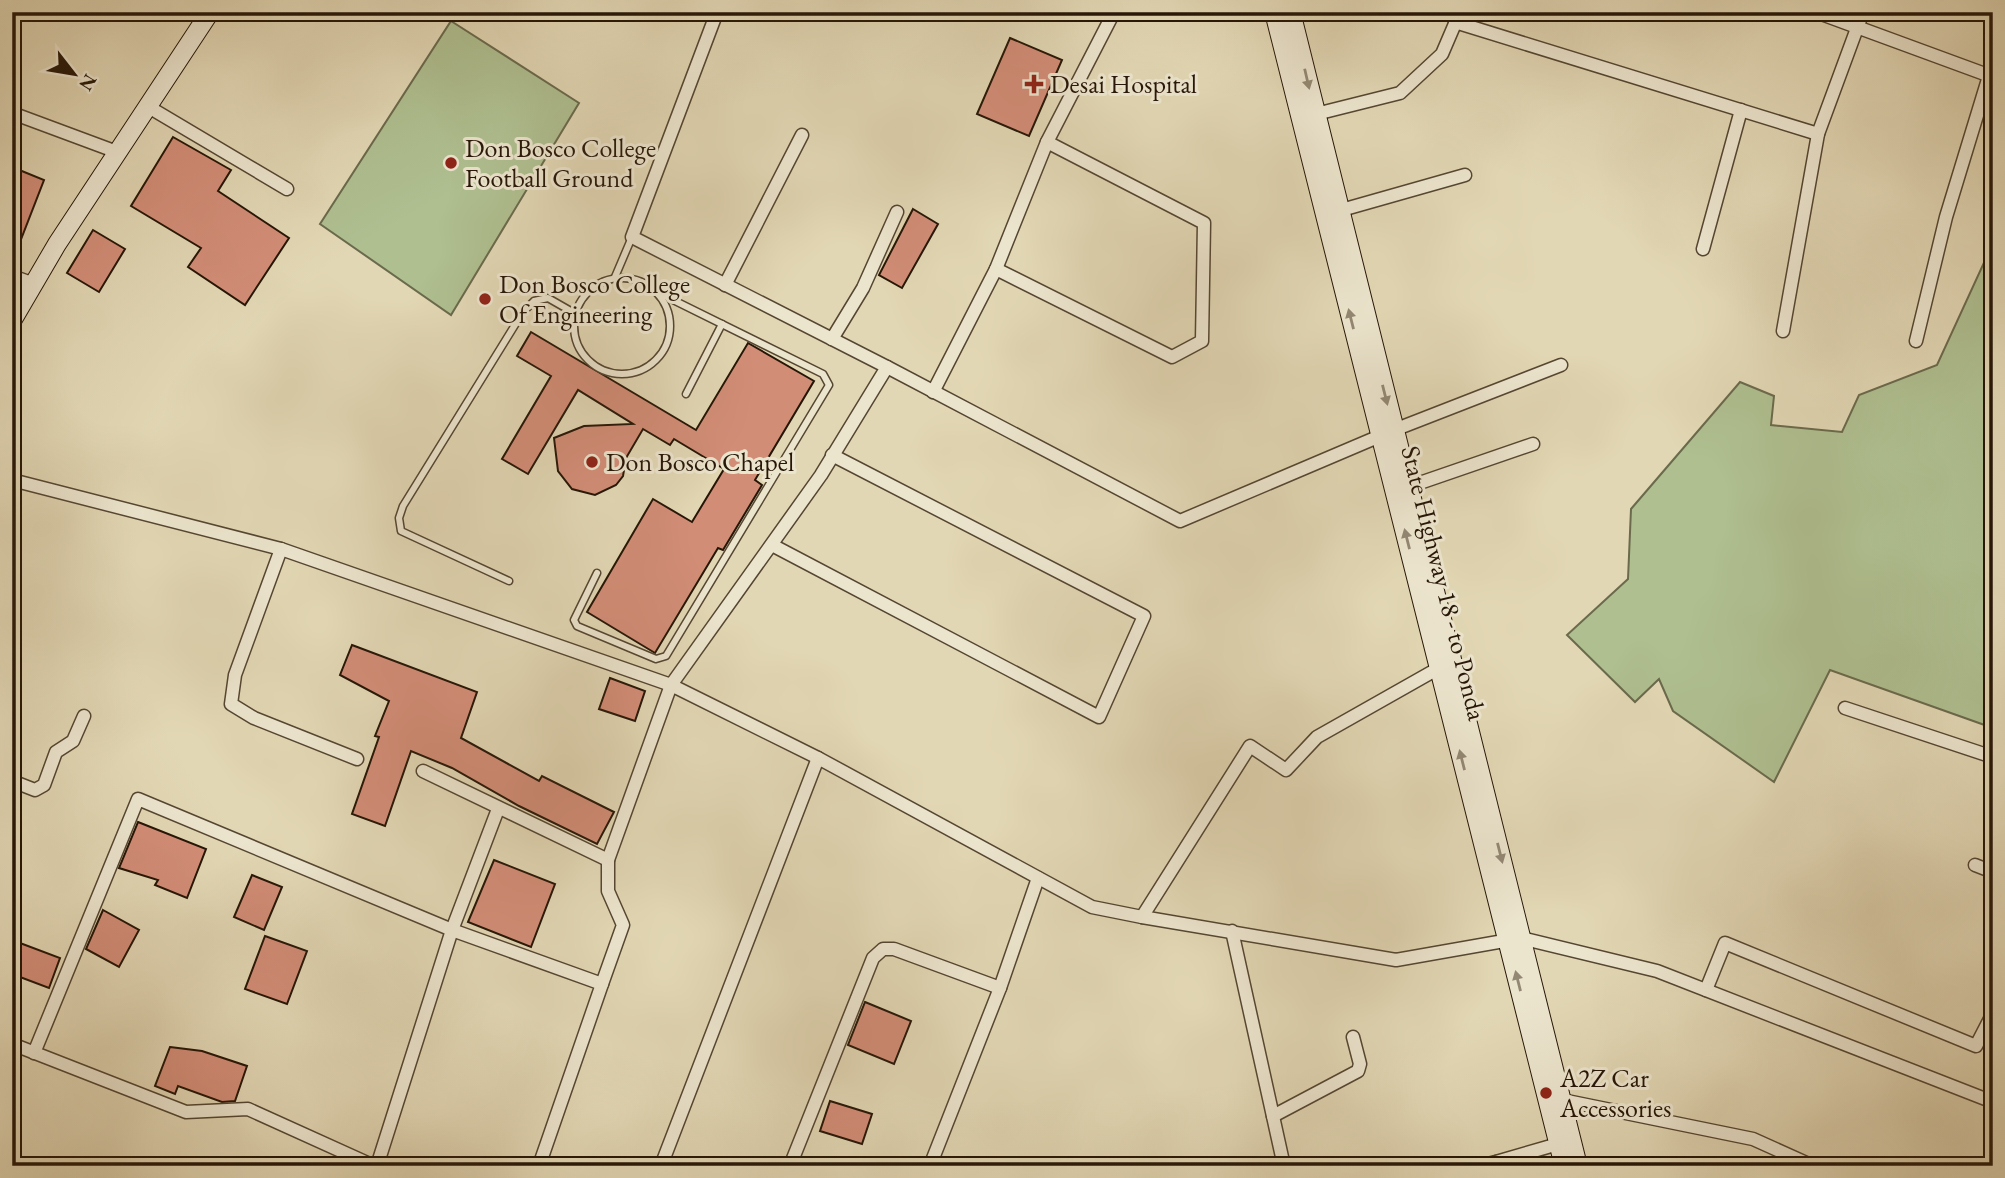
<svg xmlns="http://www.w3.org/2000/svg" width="2005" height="1178" font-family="'EB Garamond',serif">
<rect width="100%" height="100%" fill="#e2d7b4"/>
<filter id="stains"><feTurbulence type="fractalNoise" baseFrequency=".00286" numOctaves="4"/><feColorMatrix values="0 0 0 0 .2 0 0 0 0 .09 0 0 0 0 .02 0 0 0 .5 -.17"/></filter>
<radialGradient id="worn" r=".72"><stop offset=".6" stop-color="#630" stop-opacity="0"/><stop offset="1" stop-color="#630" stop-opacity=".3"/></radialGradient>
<g fill="#afbf90" stroke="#6a6a4c" stroke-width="2">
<path d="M451 21 579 103 451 315 320 224Z"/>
<path d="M1993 243V728L1830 670 1774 782 1673 711 1659 679 1635 702 1567 635 1628 579 1631 509 1740 382 1774 396 1771 425 1842 432 1859 395 1937 365Z"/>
</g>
<g fill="#d28d77" stroke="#261607" stroke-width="2">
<path d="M1010 38 1062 60 1029 136 977 114Z"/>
<path d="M173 137 231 170 218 191 289 238 245 305 188 267 201 248 131 206Z"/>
<path d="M12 167 44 180 13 260H12Z"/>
<path d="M913 209 938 224 902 288 879 275Z"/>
<path d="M93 230 125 249 99 292 67 273Z"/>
<path d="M531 332 696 430 748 343 814 381 755 480 762 485 723 550 718 548 655 653 587 612 653 499 692 522 724 469 674 439 670 445 643 429 626 458 623 476 616 485 595 495 572 489 558 471 554 438 584 426 633 424 578 390 528 474 502 459 551 376 517 356Z"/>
<path d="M352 645 477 692 461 738 539 781 542 776 614 812 597 844 519 806 452 768 411 751 385 826 352 814 379 737 375 736 389 701 340 675Z"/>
<path d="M610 678 645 691 635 721 599 709Z"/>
<path d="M138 822 206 849 187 898 155 885 158 880 119 868Z"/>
<path d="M494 860 555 884 531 947 468 922Z"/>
<path d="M252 875 282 887 264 930 234 917Z"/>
<path d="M103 910 139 930 119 967 86 949Z"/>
<path d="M265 936 307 951 287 1004 245 989Z"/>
<path d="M12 940 60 958 49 988 12 974Z"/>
<path d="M865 1002 911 1021 894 1064 848 1045Z"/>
<path d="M170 1047 202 1051 247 1066 235 1101 222 1102 178 1086 175 1094 155 1086Z"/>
<path d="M830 1101 872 1114 862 1144 820 1131Z"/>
</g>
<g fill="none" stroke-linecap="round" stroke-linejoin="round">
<g stroke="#554632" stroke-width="9">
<g id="lane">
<path d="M615 277 632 237"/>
<circle cx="622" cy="326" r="48"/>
<path d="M686 394 722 324"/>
<path d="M597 573 574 620 577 626 656 659 666 656 829 385 823 374 659 293"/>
<path d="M509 581 401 531 399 518 403 506 523 312 534 301 548 298 576 314"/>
</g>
</g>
<g stroke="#554632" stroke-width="15">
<g id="street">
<path d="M1816 12 1993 77"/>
<path d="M1455 22 1818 134 1863 12"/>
<path d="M147 106 287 189"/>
<path d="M12 113 117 152"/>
<path d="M1316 114 1400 93 1442 54 1460 12"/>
<path d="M1338 211 1465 175"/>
<path d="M1703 249 1741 110"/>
<path d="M996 269 1047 142"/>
<path d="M12 276 34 284"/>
<path d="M725 285 802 135"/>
<path d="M1783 331 1818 134"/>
<path d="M832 339 863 288 897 212"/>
<path d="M1916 341 1946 217 1989 76"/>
<path d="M887 367 1180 521 1380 436"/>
<path d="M933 392 996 269 1172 357 1202 341 1204 223 1047 142 1114 12"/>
<path d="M1394 430 1561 365"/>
<path d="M12 480 281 549 671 685 821 475 887 367 632 237 717 12"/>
<path d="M1408 487 1533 444"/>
<path d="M772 545 1099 717 1144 616 832 455"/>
<path d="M281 549 235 675 231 704 254 718 357 759"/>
<path d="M1845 708 1993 757"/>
<path d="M423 771 608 860 671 685 818 758"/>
<path d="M12 781 35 790 44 785 56 752 73 741 84 716"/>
<path d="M1975 865 1993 872"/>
<path d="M1142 917 1396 960 1521 938 1657 971 1993 1102"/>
<path d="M1232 931 1284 1166"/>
<path d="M602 984 623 925 608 891V860"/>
<path d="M1706 990 1725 943 1976 1046 1993 1013"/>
<path d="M12 1044 186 1112 248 1109 374 1166"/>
<path d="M34 1053 138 799 452 930 602 984 539 1166"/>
<path d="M1562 1100 1753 1139 1813 1166"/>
<path d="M1273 1116 1358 1071 1360 1064 1353 1037"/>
<path d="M377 1166 452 930 498 809"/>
<path d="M661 1166 818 758 1092 907 1142 917 1250 746 1286 770 1317 737 1439 668"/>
<path d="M790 1166 873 958 883 949H894L1000 988"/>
<path d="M930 1166 1000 988 1038 878"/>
<path d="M1478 1166 1496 1162"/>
<path d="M1497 1166 1496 1162 1558 1144"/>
</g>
</g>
<g stroke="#261607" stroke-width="20">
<g id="secondary">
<path d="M1274 12 1564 1166"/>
<path d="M1291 12 1578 1166"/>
<path d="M12 321 57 244 210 12"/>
</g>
</g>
<use href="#lane" stroke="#ece5ce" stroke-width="6"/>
<use href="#street" stroke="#ece5ce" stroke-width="12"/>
<use href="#secondary" stroke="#ece5ce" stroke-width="18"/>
</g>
<defs><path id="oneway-solid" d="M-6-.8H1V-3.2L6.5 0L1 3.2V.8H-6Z" transform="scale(1.75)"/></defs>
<g fill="#938874">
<use href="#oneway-solid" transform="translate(1307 79) rotate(77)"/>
<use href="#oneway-solid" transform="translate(1351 319) rotate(-104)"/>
<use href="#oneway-solid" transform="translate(1385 395) rotate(76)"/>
<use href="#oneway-solid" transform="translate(1407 539) rotate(-104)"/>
<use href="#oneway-solid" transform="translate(1462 760) rotate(-104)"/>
<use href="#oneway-solid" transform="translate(1500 853) rotate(76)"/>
<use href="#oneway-solid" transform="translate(1518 981) rotate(-104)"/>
</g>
<g fill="#8f2418" stroke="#ece5ce" stroke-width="2.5">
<path d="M1030.5 73.5h7v7h7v7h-7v7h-7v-7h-7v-7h7z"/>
<circle cx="451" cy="163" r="7"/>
<circle cx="485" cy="299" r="7"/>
<circle cx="592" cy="462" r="7"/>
<circle cx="1546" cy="1093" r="7"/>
</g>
<g text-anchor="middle" stroke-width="6" stroke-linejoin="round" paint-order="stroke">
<g font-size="26" fill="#261607" stroke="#ece5ce" text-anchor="start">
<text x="1050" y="93">Desai Hospital</text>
<text x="465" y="157">Don Bosco College<tspan x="465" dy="30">Football Ground</tspan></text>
<text x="499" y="293">Don Bosco College<tspan x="499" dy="30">Of Engineering</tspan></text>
<text x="606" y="471">Don Bosco Chapel</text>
<text x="1560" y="1087">A2Z Car<tspan x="1560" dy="30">Accessories</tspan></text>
</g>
<g font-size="26" fill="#261607" stroke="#ece5ce">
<text transform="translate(1444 583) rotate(76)" y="9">State Highway 18 - to Ponda</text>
</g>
</g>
<rect width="2005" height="1178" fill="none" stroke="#e2d7b4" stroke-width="42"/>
<rect x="14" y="14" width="1977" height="1150" fill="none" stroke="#261607" stroke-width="3.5"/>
<rect x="21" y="21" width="1963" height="1136" fill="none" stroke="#261607" stroke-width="2"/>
<g transform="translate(74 74) rotate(121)" stroke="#ece5ce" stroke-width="5" paint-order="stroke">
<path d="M0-5L12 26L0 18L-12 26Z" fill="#261607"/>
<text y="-10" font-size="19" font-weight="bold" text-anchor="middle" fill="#261607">N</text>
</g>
<rect width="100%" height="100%" filter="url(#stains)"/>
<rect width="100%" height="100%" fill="url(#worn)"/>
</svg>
